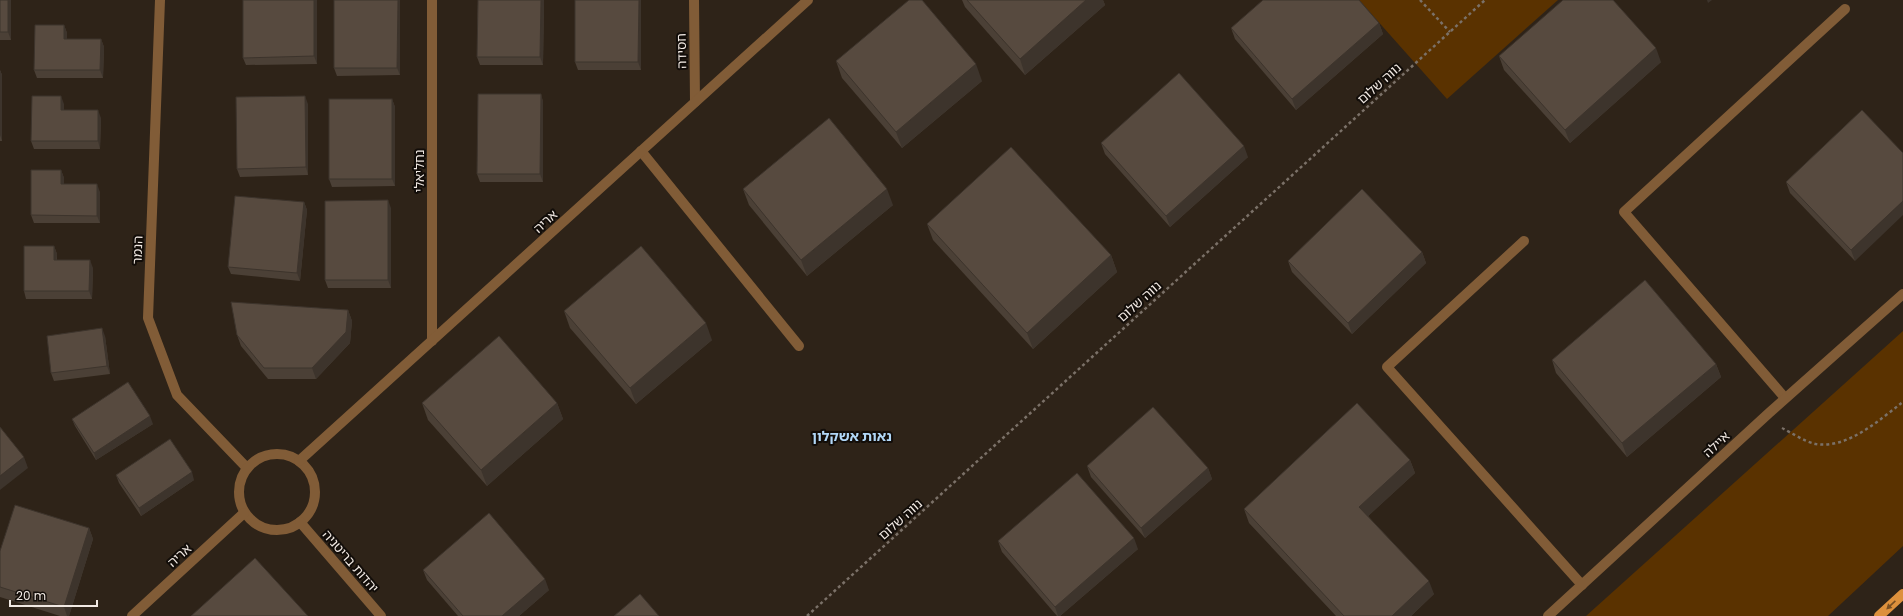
<svg xmlns="http://www.w3.org/2000/svg" width="1903" height="616" font-family="Poppins,'Noto Sans Hebrew',sans-serif">
<rect width="100%" height="100%" fill="#2e2318"/>
<g fill="#5a3200">
<path d="M1359 0H1558L1447 99Z"/>
<path d="M1903 331V546L1828 616H1586Z"/>
</g>
<g fill="none" stroke-linecap="round" stroke-linejoin="round">
<g stroke="#7b7168" stroke-width="2.5" stroke-dasharray="3 3" stroke-linecap="butt">
<path d="M1420 0 1450 32"/>
<path d="M1782 428C1792 433 1805 442 1816 444 1848 449 1879 420 1903 402"/>
<path d="M807 616 1485 0"/>
</g>
<g stroke="#815c37" stroke-width="10">
<path d="M160 0 148 318 177 395 247 468"/>
<path d="M694 0 695 102"/>
<path d="M641 151 799 346"/>
<path d="M1524 241 1387 367 1582 585"/>
<path d="M432 341V0"/>
<path d="M1785 398 1624 212 1845 9"/>
<circle cx="277" cy="492" r="38"/>
<path d="M299 461 808 0"/>
<path d="M300 522 381 616"/>
<path d="M132 616 244 513"/>
<path d="M1548 616 1769 413 1903 294"/>
</g>
<path stroke="#dd903c" stroke-width="10" d="M1879 616 1903 594"/>
</g>
<g fill="#4b4036">
<rect x="0" y="0" width="11" height="40"/>
<path d="M317 0V64L246 65 243 58Z"/>
<path d="M334 0H400V75L337 76 334 68Z"/>
<path d="M478 0H544L543 65H480L477 57Z"/>
<path d="M575 0H641V70H578L575 62Z"/>
<path d="M962 0H1103L1105 5 1025 75 965 7Z"/>
<path d="M1379 23 1383 34 1296 110 1235 39 1231 28Z"/>
<path d="M64 25 67 33V39H101L104 47 103 78H37L34 70Z"/>
<path d="M1499 56 1661 62 1570 143 1504 70Z"/>
<path d="M836 61 982 81 902 148 842 78Z"/>
<path d="M0 70 2 75V141H0Z"/>
<path d="M541 94 543 102V182H480L477 174Z"/>
<path d="M392 99 395 107V186L332 187 329 179Z"/>
<path d="M64 104V110L101 118 100 149H34L31 141Z"/>
<path d="M308 104V175L240 177 237 169Z"/>
<path d="M1862 110 1855 261 1790 193 1786 182Z"/>
<path d="M1101 143 1248 157 1170 227 1105 154Z"/>
<path d="M61 170 64 178V184L100 192V223H34L31 215Z"/>
<path d="M743 189 893 205 807 276 749 205Z"/>
<path d="M304 202 307 210 300 281 231 274 228 267Z"/>
<path d="M391 208V288H328L325 280Z"/>
<path d="M927 224 1111 255 1117 272 1033 349 933 240Z"/>
<path d="M54 246 57 254V260L93 268 92 299H26L24 291Z"/>
<path d="M1422 252 1426 263 1352 334 1292 272 1288 261Z"/>
<path d="M348 310 352 321 350 343 316 379H268L241 346 237 335Z"/>
<path d="M564 311 712 340 636 404 570 328Z"/>
<path d="M105 336 110 374 54 381 51 373Z"/>
<path d="M1552 360 1716 364 1721 377 1627 457 1556 373Z"/>
<path d="M422 403H557L563 419 487 486 428 420Z"/>
<path d="M72 419 153 424 96 460 75 426Z"/>
<path d="M1410 460 1415 473 1368 516 1434 594 1411 616H1336L1249 523 1244 509Z"/>
<path d="M1087 466 1208 468 1212 479 1145 538 1091 477Z"/>
<path d="M116 475 194 480 141 516 119 483Z"/>
<path d="M89 528 93 539 69 616H60L0 597V551Z"/>
<path d="M998 541 1138 549 1060 616H1057L1002 552Z"/>
<path d="M423 570 549 590 519 616H458L427 580Z"/>
</g>
<g fill="#3d342c">
<path d="M8 0H11V40L8 32Z"/>
<path d="M314 0H317V64L314 56Z"/>
<path d="M398 0H400V75L397 68Z"/>
<path d="M541 0H544L543 65 540 57Z"/>
<path d="M639 0H641V70L638 62Z"/>
<path d="M1086 0H1103L1105 5 1025 75 1020 59Z"/>
<path d="M1707 0H1712L1708 3Z"/>
<path d="M1379 23 1383 34 1296 110 1292 99Z"/>
<path d="M64 25 67 33V46L64 39Z"/>
<path d="M101 39 104 47 103 78 100 70Z"/>
<path d="M1656 48 1661 62 1570 143 1565 130Z"/>
<path d="M976 64 982 81 902 148 896 132Z"/>
<path d="M0 70 2 75V141L0 135Z"/>
<path d="M541 94 543 102V182L540 174Z"/>
<path d="M61 96 64 104V118L61 110Z"/>
<path d="M305 96 308 104V175L306 167Z"/>
<path d="M392 99 395 107V186L392 179Z"/>
<path d="M98 110 101 118 100 149 98 141Z"/>
<path d="M1244 146 1248 157 1170 227 1166 216Z"/>
<path d="M61 170 64 178V192L61 184Z"/>
<path d="M97 184 100 192V223L97 216Z"/>
<path d="M887 189 893 205 807 276 801 260Z"/>
<path d="M388 200 391 208V288L388 280Z"/>
<path d="M1903 201V215L1855 261 1851 250Z"/>
<path d="M304 202 307 210 300 281 297 273Z"/>
<path d="M54 246 57 254 56 268 54 260Z"/>
<path d="M1422 252 1426 263 1352 334 1348 323Z"/>
<path d="M1111 255 1117 272 1033 349 1027 333Z"/>
<path d="M90 260 93 268 92 299 89 291Z"/>
<path d="M348 310 352 321 350 343 316 379 312 368Z"/>
<path d="M706 323 712 340 636 404 630 388Z"/>
<path d="M102 328 105 336 110 374 107 366Z"/>
<path d="M1716 364 1721 377 1627 457 1622 443Z"/>
<path d="M557 403 563 419 487 486 481 470Z"/>
<path d="M150 416 153 424 96 460 94 453Z"/>
<path d="M24 457 28 468 0 490V476Z"/>
<path d="M1410 460 1415 473 1364 520 1359 507Z"/>
<path d="M1208 468 1212 479 1145 538 1141 528Z"/>
<path d="M192 472 194 480 141 516 139 508Z"/>
<path d="M89 528 93 539 69 616H67L64 607Z"/>
<path d="M1134 538 1138 549 1060 616H1058L1055 607Z"/>
<path d="M545 579 549 590 519 616H502Z"/>
<path d="M1429 581 1434 594 1411 616H1392Z"/>
</g>
<g fill="#574a3f" stroke="#3d342c">
<rect x="0" y="0" width="8" height="32"/>
<path d="M243 0H314V56L243 58Z"/>
<path d="M334 0H398L397 68H334Z"/>
<path d="M478 0H541L540 57H477Z"/>
<path d="M575 0H639L638 62H575Z"/>
<path d="M909 0H922L976 64 896 132 836 61Z"/>
<path d="M967 0H1086L1020 59Z"/>
<path d="M1263 0H1359L1379 23 1292 99 1231 28Z"/>
<path d="M1563 0H1613L1656 48 1565 130 1499 56Z"/>
<path d="M35 25H64V39H101L100 70H34Z"/>
<path d="M1179 73 1244 146 1166 216 1101 143Z"/>
<path d="M478 94H541L540 174H477Z"/>
<path d="M32 96H61V110H98V141H31Z"/>
<path d="M305 96 306 167 237 169 236 97Z"/>
<rect x="329" y="99" width="63" height="80"/>
<path d="M1862 110 1903 153V201L1851 250 1786 182Z"/>
<path d="M829 118 887 189 801 260 743 189Z"/>
<path d="M1011 147 1111 255 1027 333 927 224Z"/>
<path d="M31 170H61V184H97V216L31 215Z"/>
<path d="M1362 189 1422 252 1348 323 1288 261Z"/>
<path d="M235 196 304 202 297 273 228 267Z"/>
<path d="M388 200V280H325V201Z"/>
<path d="M24 246H54V260H90L89 291H24Z"/>
<path d="M641 246 706 323 630 388 564 311Z"/>
<path d="M1645 280 1716 364 1622 443 1552 360Z"/>
<path d="M231 302 348 310 346 332 312 368H264L237 335Z"/>
<path d="M102 328 107 366 51 373 47 336Z"/>
<path d="M499 336 557 403 481 470 422 403Z"/>
<path d="M128 382 150 416 94 453 72 419Z"/>
<path d="M1357 403 1410 460 1359 507 1429 581 1392 616H1344L1244 509Z"/>
<path d="M1153 407 1208 468 1141 528 1087 466Z"/>
<path d="M0 427 24 457 0 476Z"/>
<path d="M170 439 192 472 139 508 116 475Z"/>
<path d="M1077 473 1134 538 1055 607 998 541Z"/>
<path d="M15 505 89 528 64 607 0 587V551Z"/>
<path d="M489 513 545 579 502 616H463L423 570Z"/>
<path d="M255 558 308 616H191Z"/>
<path d="M640 594 659 616H614Z"/>
</g>
<defs><path id="oneway-solid" d="M-6-.8H1V-3.2L6.5 0L1 3.2V.8H-6Z"/></defs>
<use fill="#784e22" href="#oneway-solid" transform="translate(1891 605) rotate(137)"/>
<g text-anchor="middle" stroke-width="4" stroke-linejoin="round" paint-order="stroke">
<g font-size="13" fill="#f1e9e3" stroke="#120d09">
<text transform="translate(681 51) rotate(-91)" y="5">חסידה</text>
<text transform="translate(1379 83) rotate(-42)" y="5">נווה שלום</text>
<text transform="translate(419 171) rotate(-90)" y="5">נחליאלי</text>
<text transform="translate(545 221) rotate(-42)" y="5">אריה</text>
<text transform="translate(137 250) rotate(-88)" y="5">הנמר</text>
<text transform="translate(1139 301) rotate(-42)" y="5">נווה שלום</text>
<text transform="translate(1716 444) rotate(-43)" y="5">איילה</text>
<text transform="translate(900 519) rotate(-42)" y="5">נווה שלום</text>
<text transform="translate(179 555) rotate(-42)" y="5">אריה</text>
<text transform="translate(351 561) rotate(49)" y="5">יהדות בריטניה</text>
</g>
<g font-size="14" font-weight="bold" fill="#b1d7f7" stroke="#120d09">
<text x="852" y="441">נאות אשקלון</text>
</g>
</g>
<path d="M10 600v6h87v-6" fill="none" stroke="#f1e9e3" stroke-width="2"/>
<text x="16" y="600" font-size="12" fill="#f1e9e3" stroke="#120d09" stroke-width="3" paint-order="stroke">20 m</text>
</svg>
